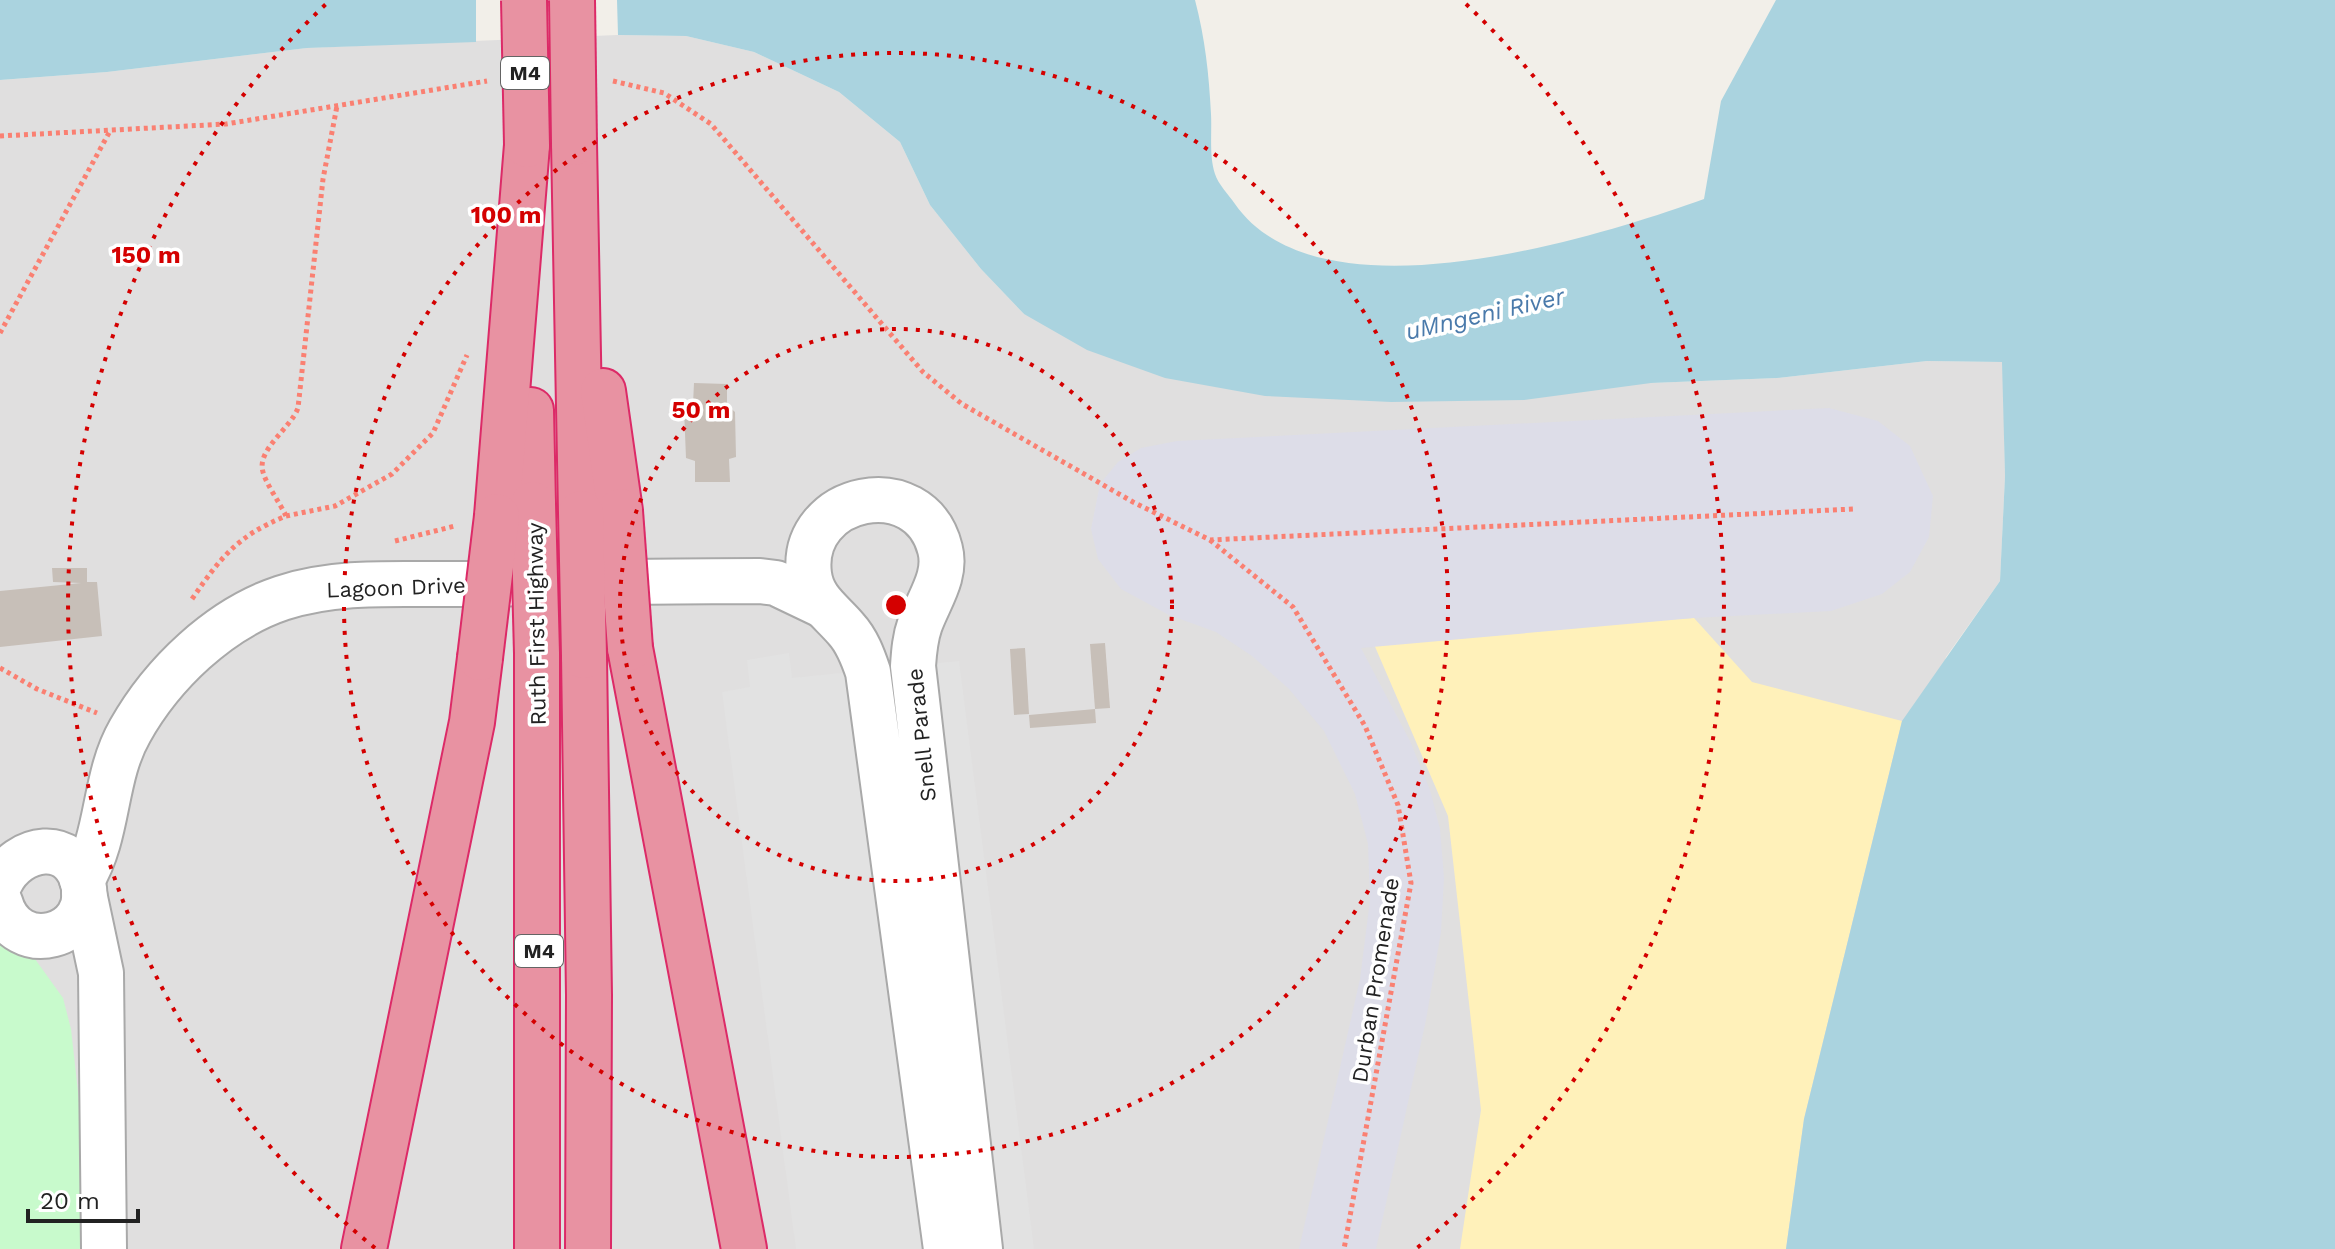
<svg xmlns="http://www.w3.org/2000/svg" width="2335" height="1249" font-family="'Work Sans',sans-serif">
<rect width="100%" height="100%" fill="#f2efe9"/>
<path fill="#e0dfdf" d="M617 35 686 36 754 52 839 92 900 142 930 205 981 269 1024 314 1651 383 1777 378 1927 361 2003 362 2005 476 2000 581 1946 657 1789 1249H0V80L107 72 307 48Z"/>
<path fill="#fff1ba" d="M1694 618 1752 682 1902 721 1804 1119 1786 1249H1460L1481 1110 1448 816 1370 635Z"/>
<path fill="#c8facc" d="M0 935 25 945 63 998 71 1029 85 1155 83 1249H0Z"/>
<path fill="#e2e2e2" d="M789 653 792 678 959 661 1034 1249H796L722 692 750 687 747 660Z"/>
<path fill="#dddde8" d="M1829 408 1878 421 1910 446 1933 496 1929 537 1910 572 1882 594 1831 611 1694 618 1361 648 1410 741 1430 790 1440 829 1444 878 1441 932 1426 1020 1376 1249H1299L1360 979 1370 900 1368 844 1355 794 1324 731 1289 689 1252 656 1216 632 1169 615 1121 589 1098 559 1091 529 1100 484 1118 462 1141 448 1177 441Z"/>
<g fill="#aad3df">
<path d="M0 0H476V42L307 48 107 72 0 80Z"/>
<path d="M617 0H1195C1205 38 1209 74 1211 114 1212 132 1209 156 1215 174 1218 184 1229 195 1235 204 1319 324 1592 239 1704 199L1721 101 1776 0H2335V1249H1786L1804 1119 1902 721 2000 581 2005 476 2002 362 1927 361 1777 378 1651 383 1524 400 1391 402 1265 396 1165 378 1087 350 1024 314 981 269 930 205 900 142 839 92 754 52 686 36 618 35Z"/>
</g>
<g fill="#c7bfb8">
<path d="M694 383 727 384V405L735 412 736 457 729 459 730 482H695V461L686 458 684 409 693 404Z"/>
<path d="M52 568H87V582H97L102 636 0 647V591L81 583 53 582Z"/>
<path d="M1105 643 1110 708 1095 709 1090 644Z"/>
<path d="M1025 648 1029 714 1014 715 1010 649Z"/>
<path d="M1095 709 1096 723 1030 728 1029 715Z"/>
</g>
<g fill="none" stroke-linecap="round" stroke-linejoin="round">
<g stroke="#a9a9a9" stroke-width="48">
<g id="minor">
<path d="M82 880C110 833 103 778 130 731 162 674 219 619 282 598 339 579 403 585 462 584 561 583 660 581 760 581L776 583 822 605"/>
<path d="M0 883C18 845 72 837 83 883 96 937 16 960 0 902"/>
<path d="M84 893 101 973 104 1249"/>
<path d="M946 1249 868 672C863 657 857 641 846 629 831 611 812 600 809 574 799 494 920 469 940 549 947 576 929 599 920 624 915 638 914 651 913 666L980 1249"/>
</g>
</g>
<g stroke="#dc2a67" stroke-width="48">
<g id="highway">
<path d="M574 143 581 513"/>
<path d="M603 391 620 511"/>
<path d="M531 410 533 504"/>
<path d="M497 516 527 145"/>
<path d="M630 648 744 1249"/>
<path d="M537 653V1249"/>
<path d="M584 656 589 995 588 1249"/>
<path d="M364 1249 472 722 480 658"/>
</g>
</g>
<g stroke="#fa8072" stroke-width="5" stroke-dasharray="4 4" stroke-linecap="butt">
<path d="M613 81 664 93 711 124 923 372 962 404 1133 502 1210 540 1853 509"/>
<path d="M0 136 226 124 487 81"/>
<path d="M0 333 110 131"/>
<path d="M286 516 335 506 392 474 433 433 467 355"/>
<path d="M1210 540 1293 607 1365 726 1398 805 1411 883 1344 1249"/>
<path d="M395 541 455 526"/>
<path d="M192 599C221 557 237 536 286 516 280 503 266 484 263 472 256 450 291 428 298 408L323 179 337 106"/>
<path d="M0 668 37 689 97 713"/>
</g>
<use href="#minor" stroke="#fff" stroke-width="44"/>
<use href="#highway" stroke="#e892a2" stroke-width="44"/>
<g stroke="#dc2a67" stroke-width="48" stroke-linecap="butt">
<g id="highway-bridge">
<path d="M524 0 527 145"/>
<path d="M572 0 574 143"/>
<path d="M533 504 537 653"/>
<path d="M620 511 630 648"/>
<path d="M581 513 584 656"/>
<path d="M480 658 497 516"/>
</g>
</g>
<use href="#highway-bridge" stroke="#e892a2" stroke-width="44"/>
</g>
<g fill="none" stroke="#d40000" stroke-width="4" stroke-dasharray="4 8">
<circle cx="896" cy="605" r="276"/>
<circle cx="896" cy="605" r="552"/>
<path d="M375 1248A828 828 0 0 1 326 4M1466 4A828 828 0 0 1 1417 1248"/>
</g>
<g text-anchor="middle" stroke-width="7" stroke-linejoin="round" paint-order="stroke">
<g fill="#fff" stroke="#646464" stroke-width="2">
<rect x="501" y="57" width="48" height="32" rx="6"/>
<rect x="515" y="935" width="48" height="32" rx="6"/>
</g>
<g font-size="20" font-weight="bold" fill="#222">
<text x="525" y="80">M4</text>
<text x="539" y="958">M4</text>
</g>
<g font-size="22" fill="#222" stroke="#fff">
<text transform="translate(396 587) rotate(-2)" y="8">Lagoon Drive</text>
<text transform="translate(536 624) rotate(-91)" y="8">Ruth First Highway</text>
<text transform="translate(921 735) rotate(-96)" y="8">Snell Parade</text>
<text transform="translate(1375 980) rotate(-81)" y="8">Durban Promenade</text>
</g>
<g font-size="24" font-style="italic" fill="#4a7aab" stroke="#fff">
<text transform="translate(1485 314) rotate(-13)" y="8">uMngeni River</text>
</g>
</g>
<circle cx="896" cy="605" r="12" fill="#d40000" stroke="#fff" stroke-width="4"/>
<g font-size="24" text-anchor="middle" font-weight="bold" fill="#d40000" stroke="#fff" stroke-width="7" stroke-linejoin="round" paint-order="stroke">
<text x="506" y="223">100 m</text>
<text x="146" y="263">150 m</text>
<text x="701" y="418">50 m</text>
</g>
<path d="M28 1209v12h110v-12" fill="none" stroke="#222222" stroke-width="4"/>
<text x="40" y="1209" font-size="24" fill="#222222" stroke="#ffffff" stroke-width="6" paint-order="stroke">20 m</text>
</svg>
